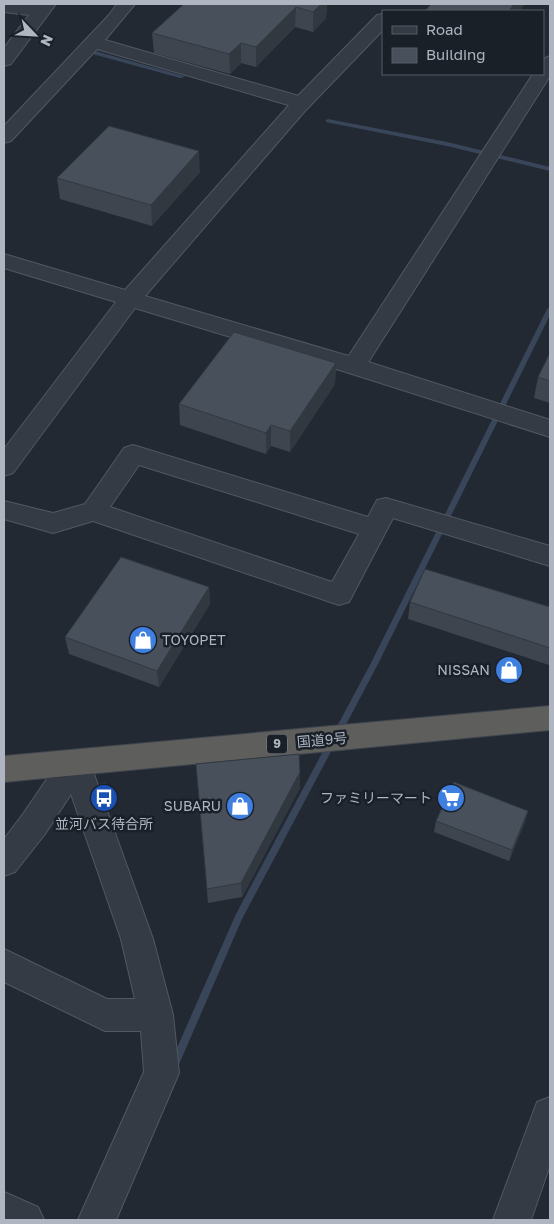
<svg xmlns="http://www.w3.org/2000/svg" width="554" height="1224" font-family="'Golos Text','Noto Sans JP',sans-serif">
<rect width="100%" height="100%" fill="#222933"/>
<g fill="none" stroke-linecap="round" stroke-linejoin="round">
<g fill="#39465a" fill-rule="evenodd">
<path d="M88 49 184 76 185 77 180 78 89 53 87 56H83V54Z"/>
<path d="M328 119 447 142 550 167V171L447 146 326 122V120Z"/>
<path d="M550 307V315L378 664 340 736 337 737 334 736 333 734 334 732 371 663 547 309Z"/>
<path d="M331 741 334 742 335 744 242 919 177 1069 174 1071 171 1069 169 1066 236 914 328 742Z"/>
</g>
<g stroke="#525862" stroke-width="2">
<g id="minor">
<path d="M4 4H56L11 64 4 66V48L29 15 4 12Z"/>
<path d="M117 4H135L105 40 309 99 312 103 309 107 302 109 295 107 97 49 11 141 4 143V126L109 15Z"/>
<path d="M550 56V76L362 372 354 374 346 372 342 366 346 360 533 74H543V59Z"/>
<path d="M133 445 368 517 377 500 386 498 550 546V566L393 518 349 602 339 605 93 521 53 533 4 519V501L53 513 85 504 124 448ZM139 465 359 534 332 582 110 507Z"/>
<path d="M75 750 86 754 90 763 153 939 173 1015 179 1073 116 1220H78L144 1072 141 1031H105L4 982V949L107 999H135L121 939 71 794 45 834 15 872 4 876V839L23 814 64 754Z"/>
<path d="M550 1097V1165L531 1220H493L537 1102Z"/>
<path d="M4 1192 38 1207 44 1220H4Z"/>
</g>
</g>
<g stroke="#525862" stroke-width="2">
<path id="tertiary" d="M383 14V30L304 112 145 296 362 360 550 420V437L346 372 135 308 13 473 4 476V449L116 302 4 268V254L125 290 290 104 377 15Z"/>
</g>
<g stroke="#3f454e" stroke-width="2">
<path id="trunk" d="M550 706V730L4 782V756Z"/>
</g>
<use href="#minor" fill="#353b44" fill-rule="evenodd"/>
<use href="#tertiary" fill="#353b44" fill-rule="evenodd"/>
<use href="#trunk" fill="#5e5e5c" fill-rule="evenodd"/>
</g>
<g fill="#3e454f">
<path d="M184 4H327L326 18 313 32 295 27 256 67 241 63 230 74 154 53 152 33Z"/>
<path d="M200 172 152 226 60 199 57 178Z"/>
<path d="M550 353V403L534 398 538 377Z"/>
<path d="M336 363 335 384 290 452 271 446 266 454 180 425 179 404Z"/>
<path d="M209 587 210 604 159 687 69 654 65 637Z"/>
<path d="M410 602 550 607V670L549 665 408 619Z"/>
<path d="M196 764 300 772V788L242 897 208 903Z"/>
<path d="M96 786 111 805 103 808 97 792Z"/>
<path d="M528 811 525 822 509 861 434 832 436 821Z"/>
</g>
<g fill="#323840">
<path d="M321 4H327L326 18 313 32V12Z"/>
<path d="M514 4H525L520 11H509Z"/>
<path d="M296 7 295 27 256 67V47Z"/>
<path d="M241 43V63L230 74 229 54Z"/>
<path d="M199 151 200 172 152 226 151 205Z"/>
<path d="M336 363 335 384 290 452V431Z"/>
<path d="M271 425V446L266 454V433Z"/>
<path d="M209 587 210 604 159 687 157 671Z"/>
<path d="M300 772V788L242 897 241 883Z"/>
<path d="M110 799 111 805 103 808 102 802Z"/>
<path d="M528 811 525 822 509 861 512 850Z"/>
</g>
<g fill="#48505c" stroke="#323840">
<path d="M184 4H321L313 12 296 7 256 47 241 43 229 54 152 33Z"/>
<path d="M431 4H514L509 11H425Z"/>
<path d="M109 126 199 151 151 205 57 178Z"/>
<path d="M234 332 336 363 290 431 271 425 266 433 179 404Z"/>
<path d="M550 353V381L538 377Z"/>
<path d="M121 557 209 587 157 671 65 637Z"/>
<path d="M425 569 550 607V648L410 602Z"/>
<path d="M299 754 300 772 241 883 207 889 196 764Z"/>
<path d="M454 782 528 811 512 850 436 821Z"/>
<path d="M105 783 110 799 102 802 96 786Z"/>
</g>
<defs>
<g id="shop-disc" transform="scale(1.4375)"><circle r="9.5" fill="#3f7fe0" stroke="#1a2028"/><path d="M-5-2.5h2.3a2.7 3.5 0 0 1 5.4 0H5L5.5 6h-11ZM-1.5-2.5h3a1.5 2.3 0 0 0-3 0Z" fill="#fff"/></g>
<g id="bus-disc" transform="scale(1.4375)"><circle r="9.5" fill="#1a4fb4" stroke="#1a2028"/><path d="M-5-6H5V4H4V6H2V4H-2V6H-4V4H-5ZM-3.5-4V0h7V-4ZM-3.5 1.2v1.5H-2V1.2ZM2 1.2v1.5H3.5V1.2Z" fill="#fff"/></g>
<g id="supermarket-disc" transform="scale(1.4375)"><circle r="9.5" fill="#3f7fe0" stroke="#1a2028"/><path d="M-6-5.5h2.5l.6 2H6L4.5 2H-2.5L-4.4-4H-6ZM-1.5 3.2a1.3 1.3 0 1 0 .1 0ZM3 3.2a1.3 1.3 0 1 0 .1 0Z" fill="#fff"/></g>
</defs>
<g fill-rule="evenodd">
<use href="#shop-disc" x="143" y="640"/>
<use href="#shop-disc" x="509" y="670"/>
<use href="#bus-disc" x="104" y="798"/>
<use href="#supermarket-disc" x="451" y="798"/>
<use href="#shop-disc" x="240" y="806"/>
</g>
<g text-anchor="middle" stroke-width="5" stroke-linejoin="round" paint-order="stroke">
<rect fill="#1a2028" stroke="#828893" stroke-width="1" x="267" y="734.5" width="20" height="19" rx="4"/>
<g font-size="12" font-weight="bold" fill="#afb5c1">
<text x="277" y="748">9</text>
</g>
<g font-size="14" fill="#afb5c1" stroke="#1a2028" text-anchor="end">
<text x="162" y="645" text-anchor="start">TOYOPET</text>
<text x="490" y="675">NISSAN</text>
<text x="432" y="803">ファミリーマート</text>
<text x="221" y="811">SUBARU</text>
<text x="104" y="829" text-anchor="middle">並河バス待合所</text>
</g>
<g font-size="14" fill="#afb5c1" stroke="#1a2028">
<text transform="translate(322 740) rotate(-5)" y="5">国道9号</text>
</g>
</g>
<rect width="554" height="1224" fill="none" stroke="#afb5c1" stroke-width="10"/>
<rect x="382" y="10" width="162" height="65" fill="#1a2028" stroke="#565c65"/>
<rect x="392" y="26" width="25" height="8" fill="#353b44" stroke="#565c65"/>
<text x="426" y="35" font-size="15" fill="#afb5c1">Road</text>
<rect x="392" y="48" width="25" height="15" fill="#48505c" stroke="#565c65"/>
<text x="426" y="60" font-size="15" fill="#afb5c1">Building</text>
<g transform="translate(35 35) rotate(115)" stroke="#1a2028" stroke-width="4" paint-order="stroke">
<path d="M0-4L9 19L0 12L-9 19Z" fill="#afb5c1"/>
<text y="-8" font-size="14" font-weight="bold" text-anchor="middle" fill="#afb5c1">N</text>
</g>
</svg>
